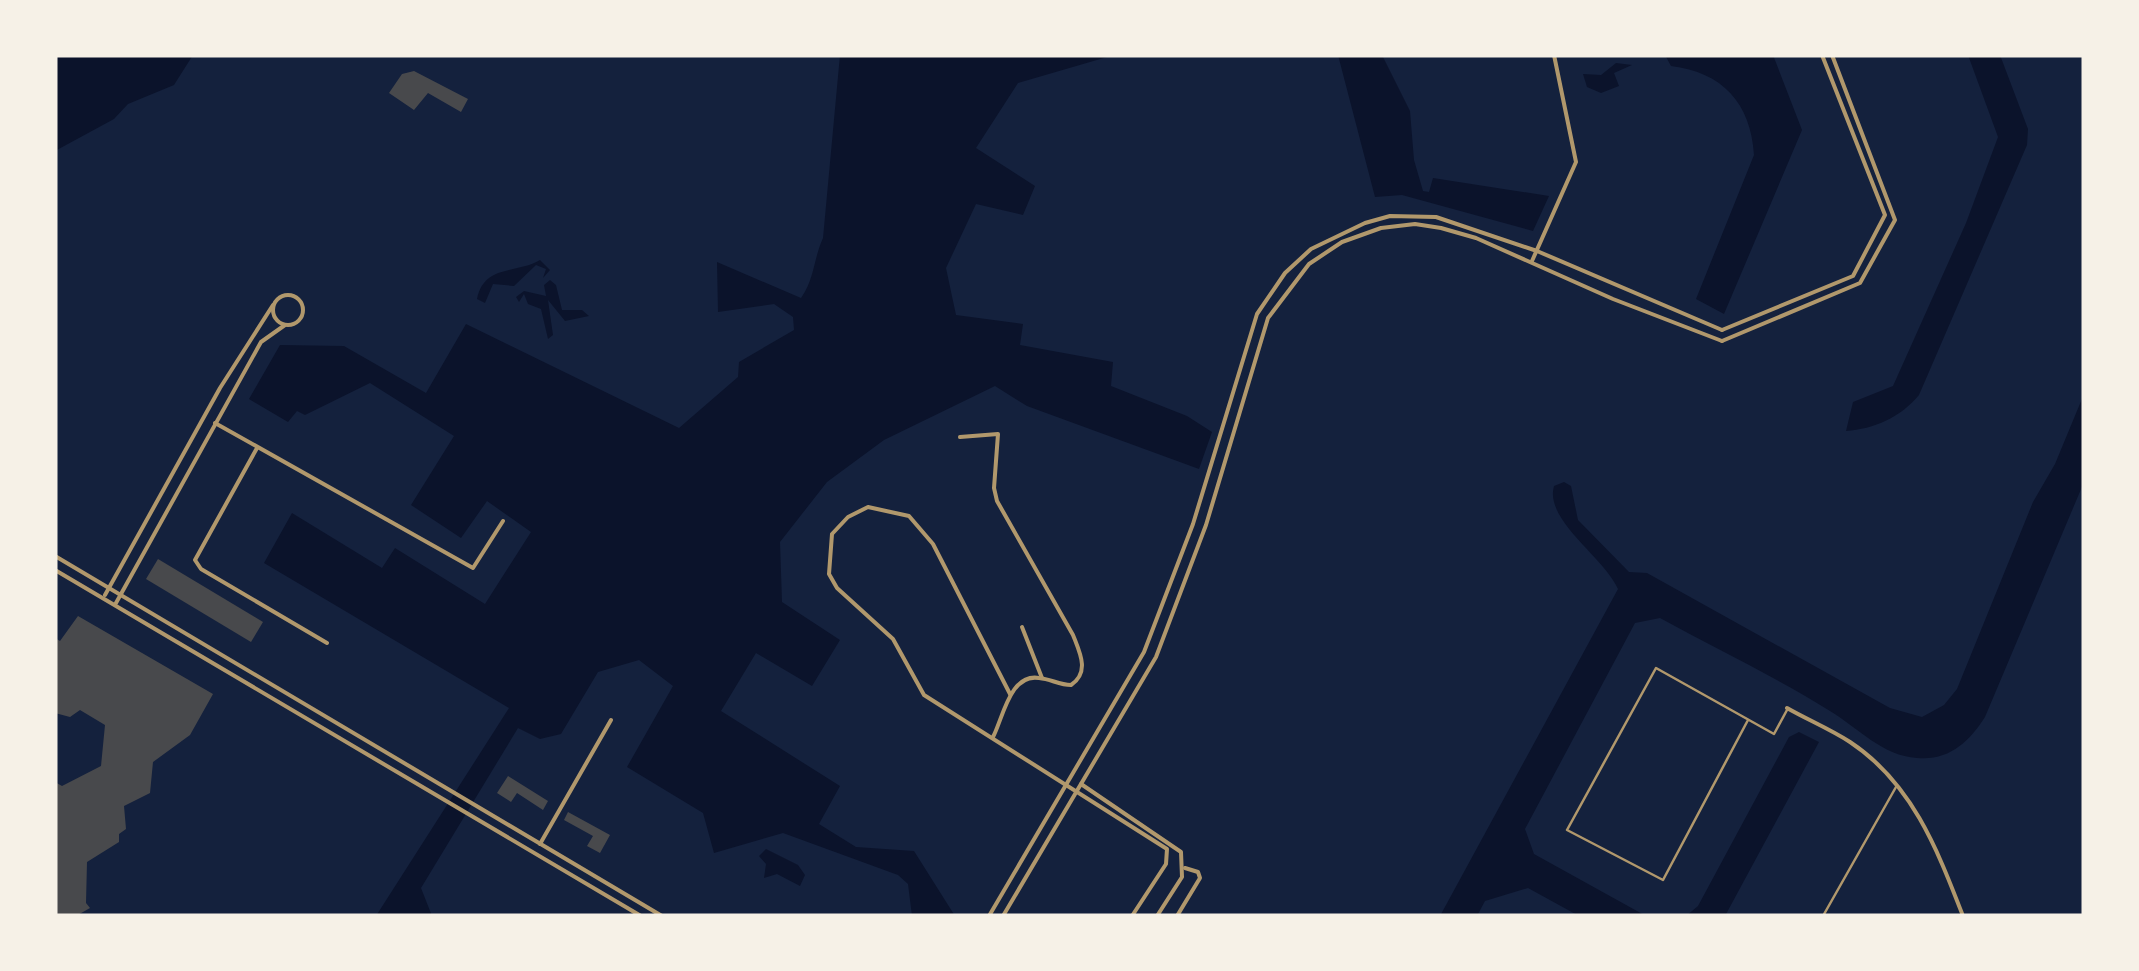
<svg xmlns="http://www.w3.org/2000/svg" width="2139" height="971" font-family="'DejaVu Sans',sans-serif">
<rect width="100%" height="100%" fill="#14213d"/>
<g fill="#0b132b">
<path d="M55 55H193L174 85 128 104 114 119 55 151Z"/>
<path d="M840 55H1114L1018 83 976 148 1035 186 1023 215 976 204 946 268 956 315 1023 324 1020 345 1113 362 1111 386 1187 416 1212 432 1199 469 1027 406 995 386 884 440 827 482 780 542 782 602 840 640 812 686 756 653 721 711 840 786 819 824 856 847 914 851 955 916H912L908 884 898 875 783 833 714 853 703 813 627 767 673 686 639 660 598 672 561 734 540 739 518 728 421 888 432 916H376L509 708 264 563 292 513 382 568 395 548 485 604 531 532 487 501 461 538 411 505 454 436 370 383 305 415 297 411 288 422 249 399 280 345 344 346 426 393 466 324 679 428 738 377 739 362 794 330 793 317 774 304 718 312 717 262 801 298C815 278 813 260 823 238Z"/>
<path d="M1338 55H1382L1410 111 1414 160 1423 191 1429 192 1433 178 1549 196 1533 231 1402 195 1375 197Z"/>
<path d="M1665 55H1773L1802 130 1724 314 1696 299 1754 155C1751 103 1722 72 1671 66Z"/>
<path d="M1968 55H2000L2028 129 2027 145 1919 395C1901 417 1874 429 1846 431L1853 402 1893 386 1966 223 1998 137Z"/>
<path d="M1616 63 1632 65 1614 73 1619 86 1601 93 1587 87 1583 74 1601 75Z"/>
<path d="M540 260 550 270 543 278 546 269 536 265 514 286 493 284 485 303 477 299C484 264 517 274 540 260Z"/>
<path d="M550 280 556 285 562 310H582L589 316 565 321 548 300 553 335 548 339 541 309 528 304 524 294 519 302 516 297 524 291 546 296 544 285Z"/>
<path d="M2084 394V482L1985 717C1969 742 1949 761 1917 758 1883 756 1858 728 1830 711 1776 677 1716 649 1660 618L1635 623 1525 829 1534 854 1646 916H1579L1528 888 1485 901 1477 916H1440L1618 589C1604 557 1544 520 1554 486L1564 482 1571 486 1578 520 1629 572 1647 573 1890 708 1922 717 1944 705 1957 689 2033 502 2055 464Z"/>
<path d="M1799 732 1819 742 1725 916H1686L1698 906 1789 737Z"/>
<path d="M766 849 798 865 805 875 800 886 777 874 764 878 766 864 759 856Z"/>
</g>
<g fill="#48494c">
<path d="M414 71 468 99 461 112 428 93 414 110 389 93 402 74Z"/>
<path d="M158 559 263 622 251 642 146 579Z"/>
<path d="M78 616 213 694 190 735 153 762 150 793 124 806 126 829 119 834V842L87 862 86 903 90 908 76 916H55V782L62 786 101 766 105 725 80 710 70 717 55 713V638L60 641Z"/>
<path d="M508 776 548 801 543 810 517 793 511 802 497 793Z"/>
<path d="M568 812 610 835 600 853 587 846 593 836 564 820Z"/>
</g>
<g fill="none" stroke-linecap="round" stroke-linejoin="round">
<g stroke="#b1986c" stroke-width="2.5">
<path d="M1748 720 1663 880 1567 830 1656 668 1774 734 1787 710"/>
<path d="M1823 916 1896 787"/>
</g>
<g stroke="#b1986c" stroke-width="4">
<path d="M1532 261 1576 162 1554 55"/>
<circle cx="288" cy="310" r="15"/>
<path d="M1722 330 1853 276 1885 215 1822 55"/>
<path d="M1722 341 1860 283 1895 220 1832 55"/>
<path d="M215 423 473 568 503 521"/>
<path d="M960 437 998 434 994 488 997 501 1073 635C1080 653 1090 672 1071 685 1059 685 1051 679 1039 678 1010 673 1003 718 993 737"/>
<path d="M257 448 195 560 201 569 327 643"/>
<path d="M55 556 662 916"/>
<path d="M55 570 641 916"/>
<path d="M105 595 220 388 273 305"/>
<path d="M116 603 261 342 285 325"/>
<path d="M1022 627 1042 678"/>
<path d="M1010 694 933 544 909 516 868 507 848 517 832 534 829 574 837 588 893 639 924 695 1167 849 1166 864 1132 916"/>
<path d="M1787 708C1808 720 1830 729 1850 742 1912 783 1937 849 1963 916"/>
<path d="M1081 784 1181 852 1182 877 1157 916"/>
<path d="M540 844 611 720"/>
<path d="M989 916 1144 652 1193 524 1257 314 1285 273 1311 249 1365 223 1390 216 1436 217 1537 251 1722 330"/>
<path d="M1003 916 1156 657 1206 525 1268 318 1309 264 1342 242 1381 228 1415 224 1441 228 1476 238 1613 299 1722 341"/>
<path d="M1177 916 1200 878 1198 872 1185 868"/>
</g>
</g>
<rect width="2139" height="971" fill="none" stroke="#f6f1e7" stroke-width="115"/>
</svg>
